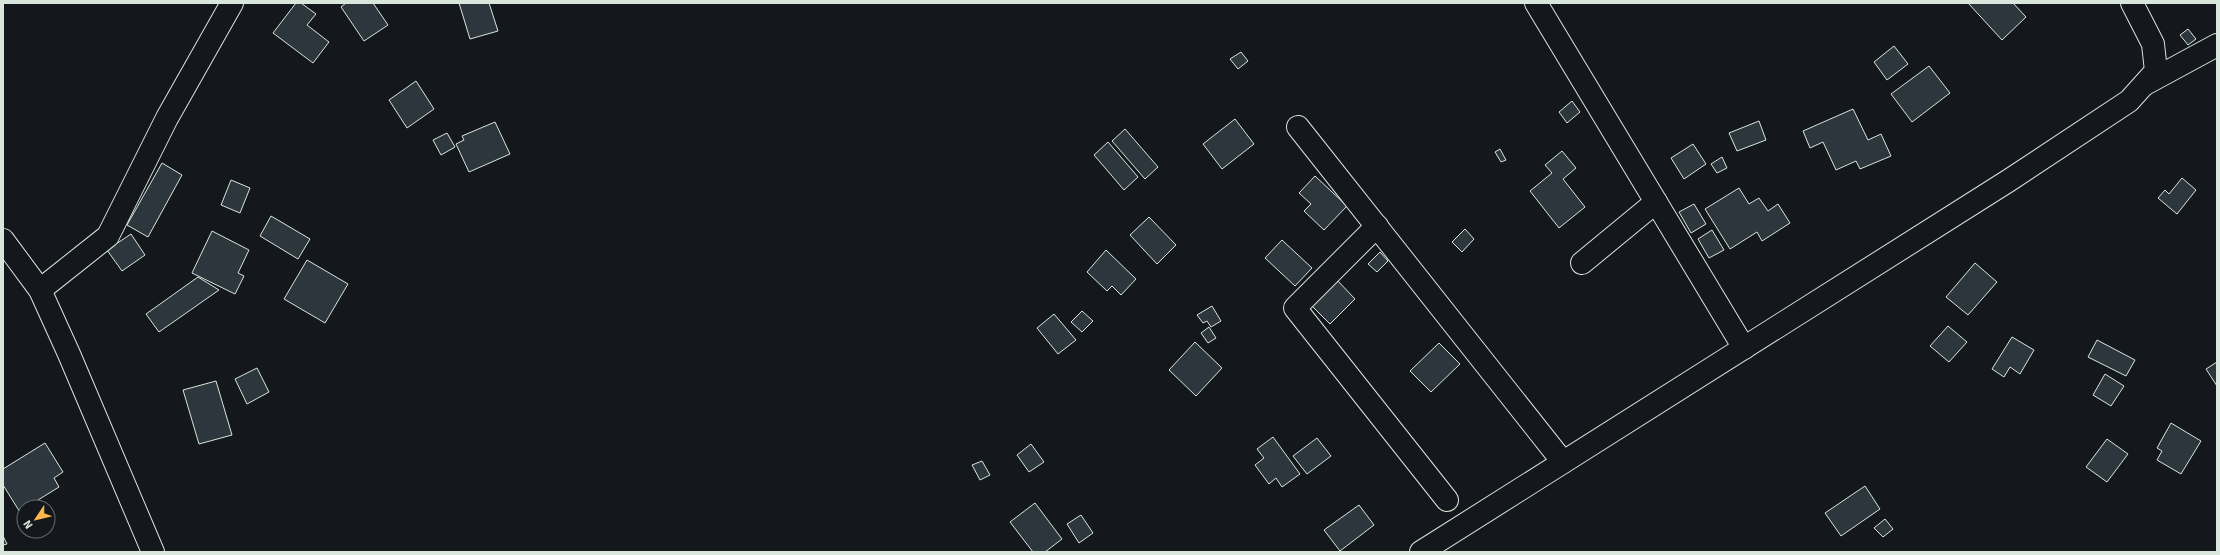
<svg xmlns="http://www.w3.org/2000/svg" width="2220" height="555" font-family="Signika,sans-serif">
<rect width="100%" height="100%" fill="#14181c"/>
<g fill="#2c363c" stroke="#d8e6dc">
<path d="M296 3H301L316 14 307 25 329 42 313 63 273 33Z"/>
<path d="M346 3H373L388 25 364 41 341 7Z"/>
<path d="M459 3H489L498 31 470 39Z"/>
<path d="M1968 3H2013L2026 17 2002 40Z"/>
<path d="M2188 29 2196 39 2188 45 2180 35Z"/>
<path d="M1894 46 1908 64 1887 80 1874 62Z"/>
<path d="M1241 52 1248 61 1238 69 1230 59Z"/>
<path d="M1929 66 1950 93 1912 122 1891 94Z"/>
<path d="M416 81 434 109 407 128 389 100Z"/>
<path d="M1572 101 1580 112 1567 123 1559 112Z"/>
<path d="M1853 109 1868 140 1881 134 1891 156 1860 169 1856 161 1836 170 1823 142 1810 148 1803 131Z"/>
<path d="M1235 119 1254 144 1222 169 1203 144Z"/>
<path d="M1759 121 1766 140 1737 151 1729 133Z"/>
<path d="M495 122 510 154 469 172 456 144 464 140 462 136Z"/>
<path d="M1125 129 1158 167 1145 179 1112 141Z"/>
<path d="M447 133 455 147 441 155 433 140Z"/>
<path d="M1108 142 1138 177 1124 190 1094 155Z"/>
<path d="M1693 144 1706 164 1684 179 1671 158Z"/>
<path d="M1500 149 1506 160 1501 162 1495 152Z"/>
<path d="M1562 151 1576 168 1563 179 1585 207 1559 228 1530 191 1552 173 1545 165Z"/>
<path d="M1722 157 1727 168 1717 173 1711 164Z"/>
<path d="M162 163 182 175 148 237 127 225Z"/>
<path d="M1315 176 1347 206 1324 230 1304 211 1311 204 1299 193Z"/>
<path d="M2182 178 2196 190 2177 214 2158 198 2165 190 2169 194Z"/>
<path d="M231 180 250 188 240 213 221 205Z"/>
<path d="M1739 188 1749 204 1759 198 1768 211 1778 204 1790 223 1762 241 1757 232 1730 249 1705 209Z"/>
<path d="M1694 204 1706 224 1691 233 1679 212Z"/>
<path d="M271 216 310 239 298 259 260 236Z"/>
<path d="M1149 217 1176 245 1157 264 1130 235Z"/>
<path d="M1465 229 1474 239 1462 252 1452 242Z"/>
<path d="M1712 230 1724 250 1709 258 1698 239Z"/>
<path d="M212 231 249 250 238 273 244 276 235 294 192 273Z"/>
<path d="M131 234 145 255 122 271 107 250Z"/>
<path d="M1282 240 1312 268 1295 286 1265 258Z"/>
<path d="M1106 250 1136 279 1121 295 1112 286 1107 291 1087 272Z"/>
<path d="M1380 252 1388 261 1377 272 1368 264Z"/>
<path d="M307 260 348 284 325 323 284 299Z"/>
<path d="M1975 263 1997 282 1968 315 1946 297Z"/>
<path d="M198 277 219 290 159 332 146 314Z"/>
<path d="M1336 279 1355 299 1330 324 1310 304Z"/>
<path d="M1212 306 1221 321 1211 327 1207 321 1203 323 1197 315Z"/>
<path d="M1082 311 1093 321 1082 332 1071 322Z"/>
<path d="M1054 314 1076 340 1058 354 1037 328Z"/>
<path d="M1948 326 1967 342 1949 362 1930 346Z"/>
<path d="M1209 327 1216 338 1208 343 1201 333Z"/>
<path d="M2012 337 2034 350 2020 374 2010 367 2004 377 1992 369Z"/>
<path d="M2097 340 2135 360 2126 376 2088 357Z"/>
<path d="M1195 342 1222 368 1196 396 1169 370Z"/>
<path d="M1439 343 1460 364 1431 392 1410 371Z"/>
<path d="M2217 362V386L2206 369Z"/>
<path d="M257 368 269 392 247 404 235 379Z"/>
<path d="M2105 374 2124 386 2111 406 2093 395Z"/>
<path d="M216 381 232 435 199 444 183 390Z"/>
<path d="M2171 423 2201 441 2181 474 2157 460 2162 451 2157 448Z"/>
<path d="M1273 437 1300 474 1282 487 1276 478 1269 484 1255 465 1264 458 1257 449Z"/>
<path d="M1317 438 1331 456 1307 474 1293 456Z"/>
<path d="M2107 439 2128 454 2107 482 2086 467Z"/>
<path d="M45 443 63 472 54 478 59 487 38 500 42 506 40 507H24L23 517 3 485V469Z"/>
<path d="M1031 444 1044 462 1029 472 1017 455Z"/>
<path d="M982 461 990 475 980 480 972 465Z"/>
<path d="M1865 486 1880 509 1841 536 1825 513Z"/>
<path d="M1035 503 1062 539 1045 552H1033L1010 522Z"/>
<path d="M1359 505 1374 525 1340 551 1324 530Z"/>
<path d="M1081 515 1093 533 1079 543 1067 524Z"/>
<path d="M1885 519 1893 529 1883 537 1874 528Z"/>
<path d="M3 536 7 544 3 545Z"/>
</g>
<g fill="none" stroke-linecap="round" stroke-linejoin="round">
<g stroke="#d8e6dc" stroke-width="24">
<g id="minor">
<path d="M1536 3 1744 348"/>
<path d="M2145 84 2217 45"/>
<path d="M1298 127 1563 462"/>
<path d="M1377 226 1295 308 1447 500"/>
<path d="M3 240 40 290 69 354 153 552"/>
<path d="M1582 263 1656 202"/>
<path d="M40 290 108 236 167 118 232 3"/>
<path d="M1421 552 2008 181 2129 101 2156 71 2153 44 2132 3"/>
</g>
</g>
<use href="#minor" stroke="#14181c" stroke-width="22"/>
</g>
<rect width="2220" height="555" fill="none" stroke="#d8e6dc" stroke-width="8"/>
<g transform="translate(36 519) rotate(235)"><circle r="19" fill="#14181c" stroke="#626a69"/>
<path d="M0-3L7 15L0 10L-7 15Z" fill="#ffb74d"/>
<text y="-6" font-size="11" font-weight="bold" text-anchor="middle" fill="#d8e6dc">N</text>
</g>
</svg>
